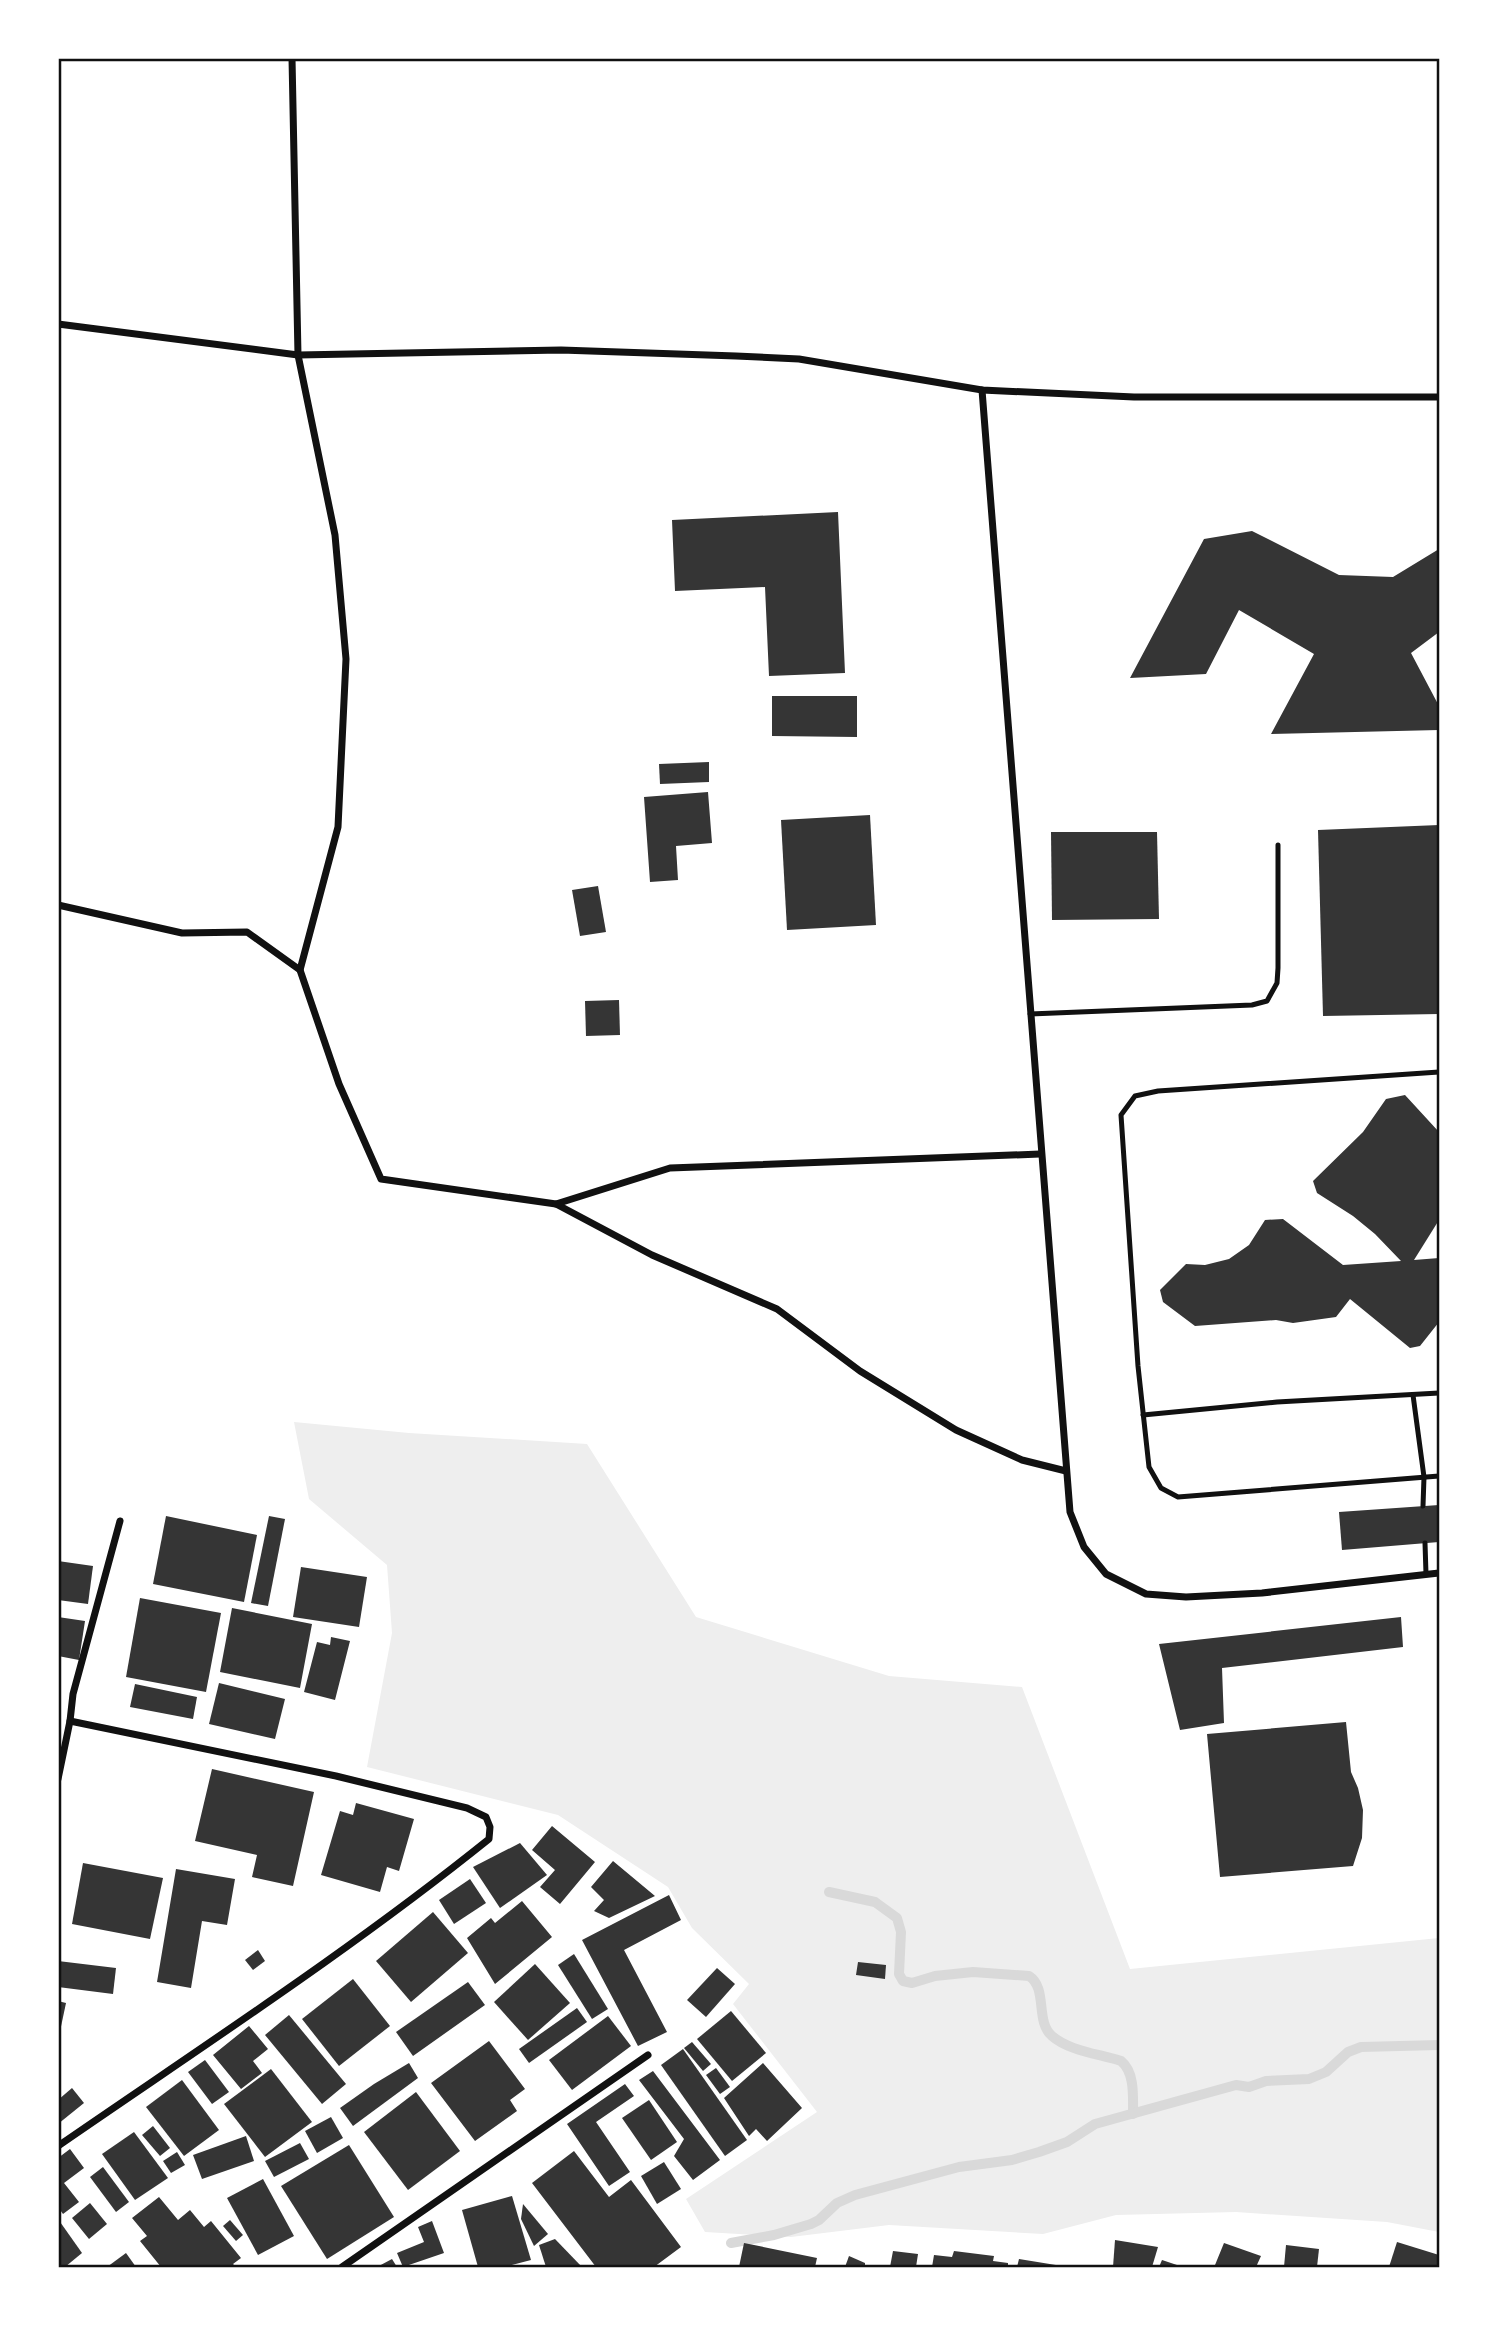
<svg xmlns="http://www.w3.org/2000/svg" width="1497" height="2325" font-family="'Fira Sans',sans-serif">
<rect width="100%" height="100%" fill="#fff"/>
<path fill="#eee" d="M294 1422 409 1433 587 1444 696 1617 889 1676 1022 1687 1130 1969 1439 1938V2232L1387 2222 1236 2212 1116 2215 1043 2234 889 2225 791 2237 705 2232 686 2199 817 2112 733 2004 749 1984 692 1928 668 1887 558 1815 367 1767 392 1633 387 1565 309 1499Z"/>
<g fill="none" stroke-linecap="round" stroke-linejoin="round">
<g stroke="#d9d9d9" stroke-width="10">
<path d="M829 1892 875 1902 897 1918 901 1932 899 1974 903 1981 912 1983 935 1976 973 1972 1029 1976C1048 1988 1035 2022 1052 2036 1069 2051 1100 2054 1121 2061 1135 2072 1133 2097 1133 2114"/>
<path d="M731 2243 774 2235 811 2224 819 2220 837 2203 855 2195 959 2167 1012 2160 1039 2152 1067 2142 1095 2124 1236 2085 1249 2087 1266 2081 1309 2079 1326 2072 1348 2052 1361 2047 1439 2045"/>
</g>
</g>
<g fill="#353535">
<path d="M838 512 845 673 769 676 765 587 675 591 672 520Z"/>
<path d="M1252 531 1339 575 1393 577 1439 549V632L1411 653 1439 706V730L1271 734 1314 654 1239 610 1206 674 1130 678 1204 539Z"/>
<path d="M772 696H857V737L772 736Z"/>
<path d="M709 762V782L660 784 659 764Z"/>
<path d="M708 792 712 843 676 846 678 880 650 882 644 797Z"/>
<path d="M870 815 876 925 787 930 781 820Z"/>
<path d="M1439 825V1014L1323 1016 1318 830Z"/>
<path d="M1051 832H1157L1159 919 1052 920Z"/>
<path d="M598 886 606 932 580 936 572 890Z"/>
<path d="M619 1000 620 1035 586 1036 585 1001Z"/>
<path d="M1405 1095 1439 1132V1220L1414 1260 1439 1258V1322L1420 1346 1410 1348 1350 1299 1336 1317 1293 1323 1276 1320 1195 1326 1163 1302 1160 1290 1186 1264 1205 1265 1229 1259 1249 1245 1265 1220 1283 1219 1343 1265 1401 1261 1375 1234 1353 1216 1317 1193 1313 1181 1363 1132 1386 1099Z"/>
<path d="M1439 1505V1542L1342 1550 1339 1512Z"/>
<path d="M166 1516 257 1535 244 1602 153 1584Z"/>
<path d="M269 1516 285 1519 268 1606 251 1603Z"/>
<path d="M58 1561 93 1566 88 1604 58 1600Z"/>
<path d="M301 1567 367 1577 359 1627 293 1617Z"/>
<path d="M140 1598 221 1613 206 1692 126 1677Z"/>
<path d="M232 1608 312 1624 300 1688 220 1672Z"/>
<path d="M58 1617 85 1621 79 1660 58 1656Z"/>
<path d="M1401 1617 1403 1647 1222 1668 1224 1723 1180 1730 1159 1644Z"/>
<path d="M331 1637 350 1641 335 1700 304 1692 317 1642 330 1645Z"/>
<path d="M219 1683 285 1699 275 1739 209 1724Z"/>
<path d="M135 1684 197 1697 193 1719 130 1707Z"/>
<path d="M1346 1722 1351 1772 1358 1788 1363 1810 1362 1838 1353 1866 1220 1877 1207 1734Z"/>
<path d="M212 1769 314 1792 293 1886 252 1877 257 1855 195 1841Z"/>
<path d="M356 1803 414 1819 399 1871 387 1867 380 1892 321 1875 340 1811 353 1815Z"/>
<path d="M552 1826 595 1862 560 1904 540 1887 555 1870 532 1850Z"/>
<path d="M520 1843 547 1875 500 1908 473 1867Z"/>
<path d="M613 1861 655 1896 609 1918 594 1911 604 1900 591 1887Z"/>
<path d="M83 1863 163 1878 150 1939 72 1924Z"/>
<path d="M176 1869 235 1879 227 1925 202 1921 191 1988 157 1982Z"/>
<path d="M470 1879 486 1903 454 1924 439 1900Z"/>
<path d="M669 1895 681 1920 624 1950 667 2032 638 2046 582 1940Z"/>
<path d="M522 1901 552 1937 495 1984 467 1938 491 1918 495 1923Z"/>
<path d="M433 1912 468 1953 411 2002 376 1961Z"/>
<path d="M258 1950 265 1961 253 1970 245 1960Z"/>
<path d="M574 1954 608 2009 592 2019 558 1965Z"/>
<path d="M58 1961 116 1968 113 1994 58 1987Z"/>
<path d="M858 1962 886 1965 885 1979 856 1975Z"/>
<path d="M535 1964 570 2003 528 2040 494 2002Z"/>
<path d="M717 1968 735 1984 706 2017 687 2000Z"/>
<path d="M353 1979 390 2026 339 2066 302 2019Z"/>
<path d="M468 1982 485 2005 413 2056 396 2032Z"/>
<path d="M58 2001 66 2003 59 2036H58Z"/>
<path d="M577 2008 587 2022 529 2063 519 2049Z"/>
<path d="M731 2011 766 2053 732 2081 697 2039Z"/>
<path d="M289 2015 346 2084 322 2104 265 2035Z"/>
<path d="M608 2016 631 2046 572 2090 549 2060Z"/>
<path d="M249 2026 268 2049 253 2061 262 2073 241 2089 213 2055Z"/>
<path d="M489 2041 525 2089 510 2100 517 2111 475 2141 431 2083Z"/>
<path d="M692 2042 711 2064 703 2071 684 2048Z"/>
<path d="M683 2049 747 2140 725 2156 661 2065Z"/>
<path d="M205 2060 229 2092 212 2104 188 2072Z"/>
<path d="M409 2063 418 2078 353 2126 340 2108 374 2084Z"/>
<path d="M763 2063 802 2108 767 2141 756 2129 749 2136 724 2098Z"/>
<path d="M716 2068 730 2087 720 2094 706 2075Z"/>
<path d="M271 2069 312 2122 265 2157 224 2104Z"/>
<path d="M653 2071 720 2160 693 2180 674 2156 684 2139 639 2080Z"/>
<path d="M182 2080 219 2130 184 2156 146 2107Z"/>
<path d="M625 2084 634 2096 596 2122 630 2172 609 2186 567 2124Z"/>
<path d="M72 2088 84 2103 58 2124V2100Z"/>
<path d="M416 2092 460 2151 408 2190 364 2132Z"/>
<path d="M649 2100 677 2142 651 2160 622 2118Z"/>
<path d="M331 2117 343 2138 317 2153 305 2131Z"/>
<path d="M153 2126 170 2148 160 2156 142 2135Z"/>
<path d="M134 2132 168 2178 135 2200 102 2154Z"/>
<path d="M246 2136 254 2161 202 2179 193 2155Z"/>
<path d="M300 2143 309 2159 274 2177 265 2161Z"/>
<path d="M349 2145 394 2217 327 2259 281 2186Z"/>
<path d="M70 2149 84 2168 64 2183 79 2202 63 2214 58 2207V2158Z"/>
<path d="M574 2151 609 2197 631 2180 681 2247 654 2267H596L532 2183Z"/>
<path d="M177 2152 185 2165 171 2173 163 2161Z"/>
<path d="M664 2162 681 2189 657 2204 641 2176Z"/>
<path d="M103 2167 129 2202 116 2212 90 2177Z"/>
<path d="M263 2179 294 2236 258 2255 227 2198Z"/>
<path d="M512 2196 531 2260 504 2267H478L462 2210Z"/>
<path d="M159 2197 178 2220 190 2210 204 2227 211 2221 241 2258 233 2264 236 2267H161L140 2241 147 2236 132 2218Z"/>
<path d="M90 2203 107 2224 89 2239 72 2218Z"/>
<path d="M523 2204 548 2234 534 2246 521 2219Z"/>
<path d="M58 2219 82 2253 65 2267H58Z"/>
<path d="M230 2220 243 2235 236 2241 223 2226Z"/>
<path d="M432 2221 444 2253 403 2267 397 2253 424 2242 418 2227Z"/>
<path d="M555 2239 582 2267H546L539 2245Z"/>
<path d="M1115 2240 1158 2247 1152 2267H1113Z"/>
<path d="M1397 2242 1439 2255V2267H1389Z"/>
<path d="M744 2243 817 2258 815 2267H739Z"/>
<path d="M1224 2243 1261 2256 1256 2267 1215 2265Z"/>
<path d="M1286 2245 1319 2249 1317 2267H1284Z"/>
<path d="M893 2251 918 2254 916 2267H890Z"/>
<path d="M954 2251 994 2256 993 2261 1008 2263V2267H932L934 2255 952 2257Z"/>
<path d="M126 2253 136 2267H107Z"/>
<path d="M849 2256 865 2263V2267H845Z"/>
<path d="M392 2259 397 2267H377Z"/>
<path d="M1019 2259 1062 2266V2267H1017Z"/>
<path d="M1162 2260 1183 2267H1159Z"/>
</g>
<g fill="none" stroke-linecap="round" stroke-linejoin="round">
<g stroke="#111" stroke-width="5">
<path d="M1030 1014 1252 1005 1267 1001 1277 983 1278 968V845"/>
<path d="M1439 1072 1158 1091 1135 1096 1121 1115 1138 1366 1149 1467 1161 1488 1178 1497 1439 1476"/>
<path d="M1413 1395 1424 1477 1423 1506"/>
<path d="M1143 1415 1277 1402 1439 1393"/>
<path d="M1425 1543 1426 1574"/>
</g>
<g stroke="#111" stroke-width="7">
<path d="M292 58 298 355 335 535 346 659 338 827 300 970"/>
<path d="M58 324 298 355 561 350 736 356 799 359 982 390 1134 397H1439"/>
<path d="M982 390 1070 1512 1084 1547 1106 1574 1146 1594 1186 1597 1262 1593 1439 1573"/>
<path d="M58 905 182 933 247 932 300 970 339 1084 381 1179 556 1204 652 1255 777 1309 860 1371 956 1430 1022 1460 1066 1471"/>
<path d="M556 1204 670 1168 1040 1154"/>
<path d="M70 1721 73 1694 120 1521"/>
<path d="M58 1779 70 1721 336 1776 467 1808 486 1817 490 1827 489 1839C351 1950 203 2046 58 2146"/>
<path d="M342 2267 648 2055"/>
</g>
</g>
<rect width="1497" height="2325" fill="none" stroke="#ffffff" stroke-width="119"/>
<rect x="60" y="60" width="1378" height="2206" fill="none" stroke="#111" stroke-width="2.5"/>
</svg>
